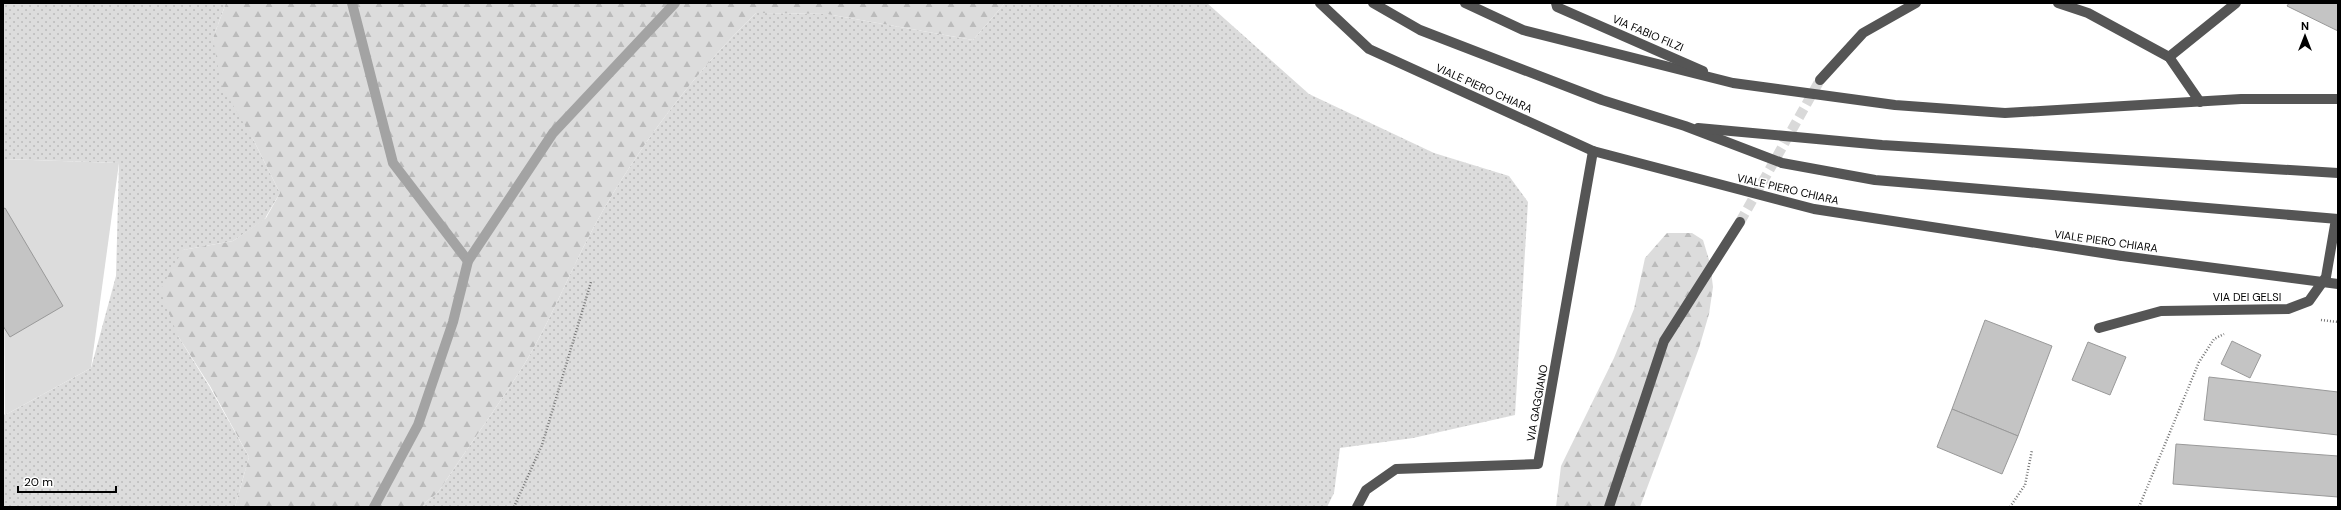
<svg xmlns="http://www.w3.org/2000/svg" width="2341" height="510" font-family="'DM Sans',sans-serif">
<defs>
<pattern id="grass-dots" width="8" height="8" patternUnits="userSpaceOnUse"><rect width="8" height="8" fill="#dcdcdc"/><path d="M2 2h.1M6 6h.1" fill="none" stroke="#bbb" stroke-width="1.8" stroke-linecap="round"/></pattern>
<pattern id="forest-firs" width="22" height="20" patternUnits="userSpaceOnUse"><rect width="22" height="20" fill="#dcdcdc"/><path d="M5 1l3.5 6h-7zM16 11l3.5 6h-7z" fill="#bbb"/></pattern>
</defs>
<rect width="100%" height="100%" fill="#fff"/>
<g fill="url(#grass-dots)">
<path d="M3 3H226L213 38 253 139 280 193 264 220 233 241 183 250 178 336 209 386 249 457 235 507H3V413L5 415 91 368 116 276 119 163 3 159Z"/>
<path d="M1005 3H1207L1309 94 1434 153 1509 176 1528 202 1515 415 1413 438 1340 448 1334 493 1327 507H422C428 498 436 496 439 491 465 451 494 412 520 371 550 324 569 272 596 223 639 146 693 74 756 13L827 14 973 40Z"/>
</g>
<g fill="url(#forest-firs)">
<path d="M226 3H1005L973 40 827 14 756 13C693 74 639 146 596 223 569 272 550 324 520 371 494 412 465 451 439 491 436 496 428 498 422 507H235L249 457 210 386 178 336 160 290 183 250 233 241 266 218 280 193 253 139 221 85 213 38Z"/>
<path d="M1667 233H1692L1703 240 1710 263 1713 287 1709 314 1699 348 1640 507H1556L1561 466 1614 358 1634 309 1645 258Z"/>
</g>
<path fill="#dcdcdc" d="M3 159 119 163 91 368 5 415Z"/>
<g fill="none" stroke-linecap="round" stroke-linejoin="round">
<g stroke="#a3a3a3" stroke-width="10">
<path d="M352 3 393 163 468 261"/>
<path d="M374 507 418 425 453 322 468 261 553 133 675 3"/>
</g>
</g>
<g fill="#c4c4c4" stroke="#999">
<path d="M2289 3H2338V31L2287 6Z"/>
<path d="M5 208 63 306 10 337 3 326V209Z"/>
<path d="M1985 320 2052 346 2018 436 1952 409Z"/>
<path d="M2232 341 2261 355 2250 378 2221 364Z"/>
<path d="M2088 342 2126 357 2110 395 2072 380Z"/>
<path d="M2209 377 2338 392V435L2204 420Z"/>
<path d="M1952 409 2018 436 2002 474 1937 447Z"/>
<path d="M2176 444 2338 456V497L2173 484Z"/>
</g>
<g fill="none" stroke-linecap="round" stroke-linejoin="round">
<path stroke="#d9d9d9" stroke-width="10" stroke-dasharray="10 5" stroke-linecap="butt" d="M1740 222 1820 80"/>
<g stroke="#777" stroke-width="2.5" stroke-dasharray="1 2" stroke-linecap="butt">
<path d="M2321 320 2338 322"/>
<path d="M514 507 542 445 591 282"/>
<path d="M2010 507 2025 485 2032 450"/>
<path d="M2139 507 2199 362 2214 339 2224 334"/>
</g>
<g stroke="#555" stroke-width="10">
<path d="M1320 3 1369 49 1593 151 1814 209 2122 256"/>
<path d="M1373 3 1420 30 1602 100 1685 126 1782 163 1875 180 2338 219"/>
<path d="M1465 3 1523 30 1733 83 1895 105 2005 113 2241 99H2338"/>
<path d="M1556 3 1557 7 1703 71"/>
<path d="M2058 3 2088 13 2169 57 2200 102"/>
<path d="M2169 57 2236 3"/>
<path d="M1820 80 1863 33 1916 3"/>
<path d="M1698 128 1882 145 2338 173"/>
<path d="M2099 328 2161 311 2288 309 2309 301 2326 277 2336 219"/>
<path d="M1357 507 1366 490 1396 469 1538 464 1593 151"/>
<path d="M1609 507 1664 341 1740 222"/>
</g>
<path stroke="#555" stroke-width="10" d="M2122 256 2338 284"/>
</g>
<g text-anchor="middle" stroke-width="3" stroke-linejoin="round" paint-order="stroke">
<g font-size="11" fill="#000" stroke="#fff">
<text transform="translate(1648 33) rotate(23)" y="4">VIA FABIO FILZI</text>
<text transform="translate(1484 88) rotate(24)" y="4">VIALE PIERO CHIARA</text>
<text transform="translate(1788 189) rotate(13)" y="4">VIALE PIERO CHIARA</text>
<text transform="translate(2106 241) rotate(8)" y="4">VIALE PIERO CHIARA</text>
<text x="2247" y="301">VIA DEI GELSI</text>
<text transform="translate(1537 403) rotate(-80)" y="4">VIA GAGGIANO</text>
</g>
</g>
<rect width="2341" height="510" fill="none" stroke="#000000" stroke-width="8"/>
<g transform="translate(2305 36)" stroke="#ffffff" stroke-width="3" paint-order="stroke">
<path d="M0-3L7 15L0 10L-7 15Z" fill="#000000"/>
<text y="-6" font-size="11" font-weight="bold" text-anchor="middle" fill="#000000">N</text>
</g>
<path d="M18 486v6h98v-6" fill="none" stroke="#000000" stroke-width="2"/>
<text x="24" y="486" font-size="12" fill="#000000" stroke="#ffffff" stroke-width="3" paint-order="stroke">20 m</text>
</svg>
